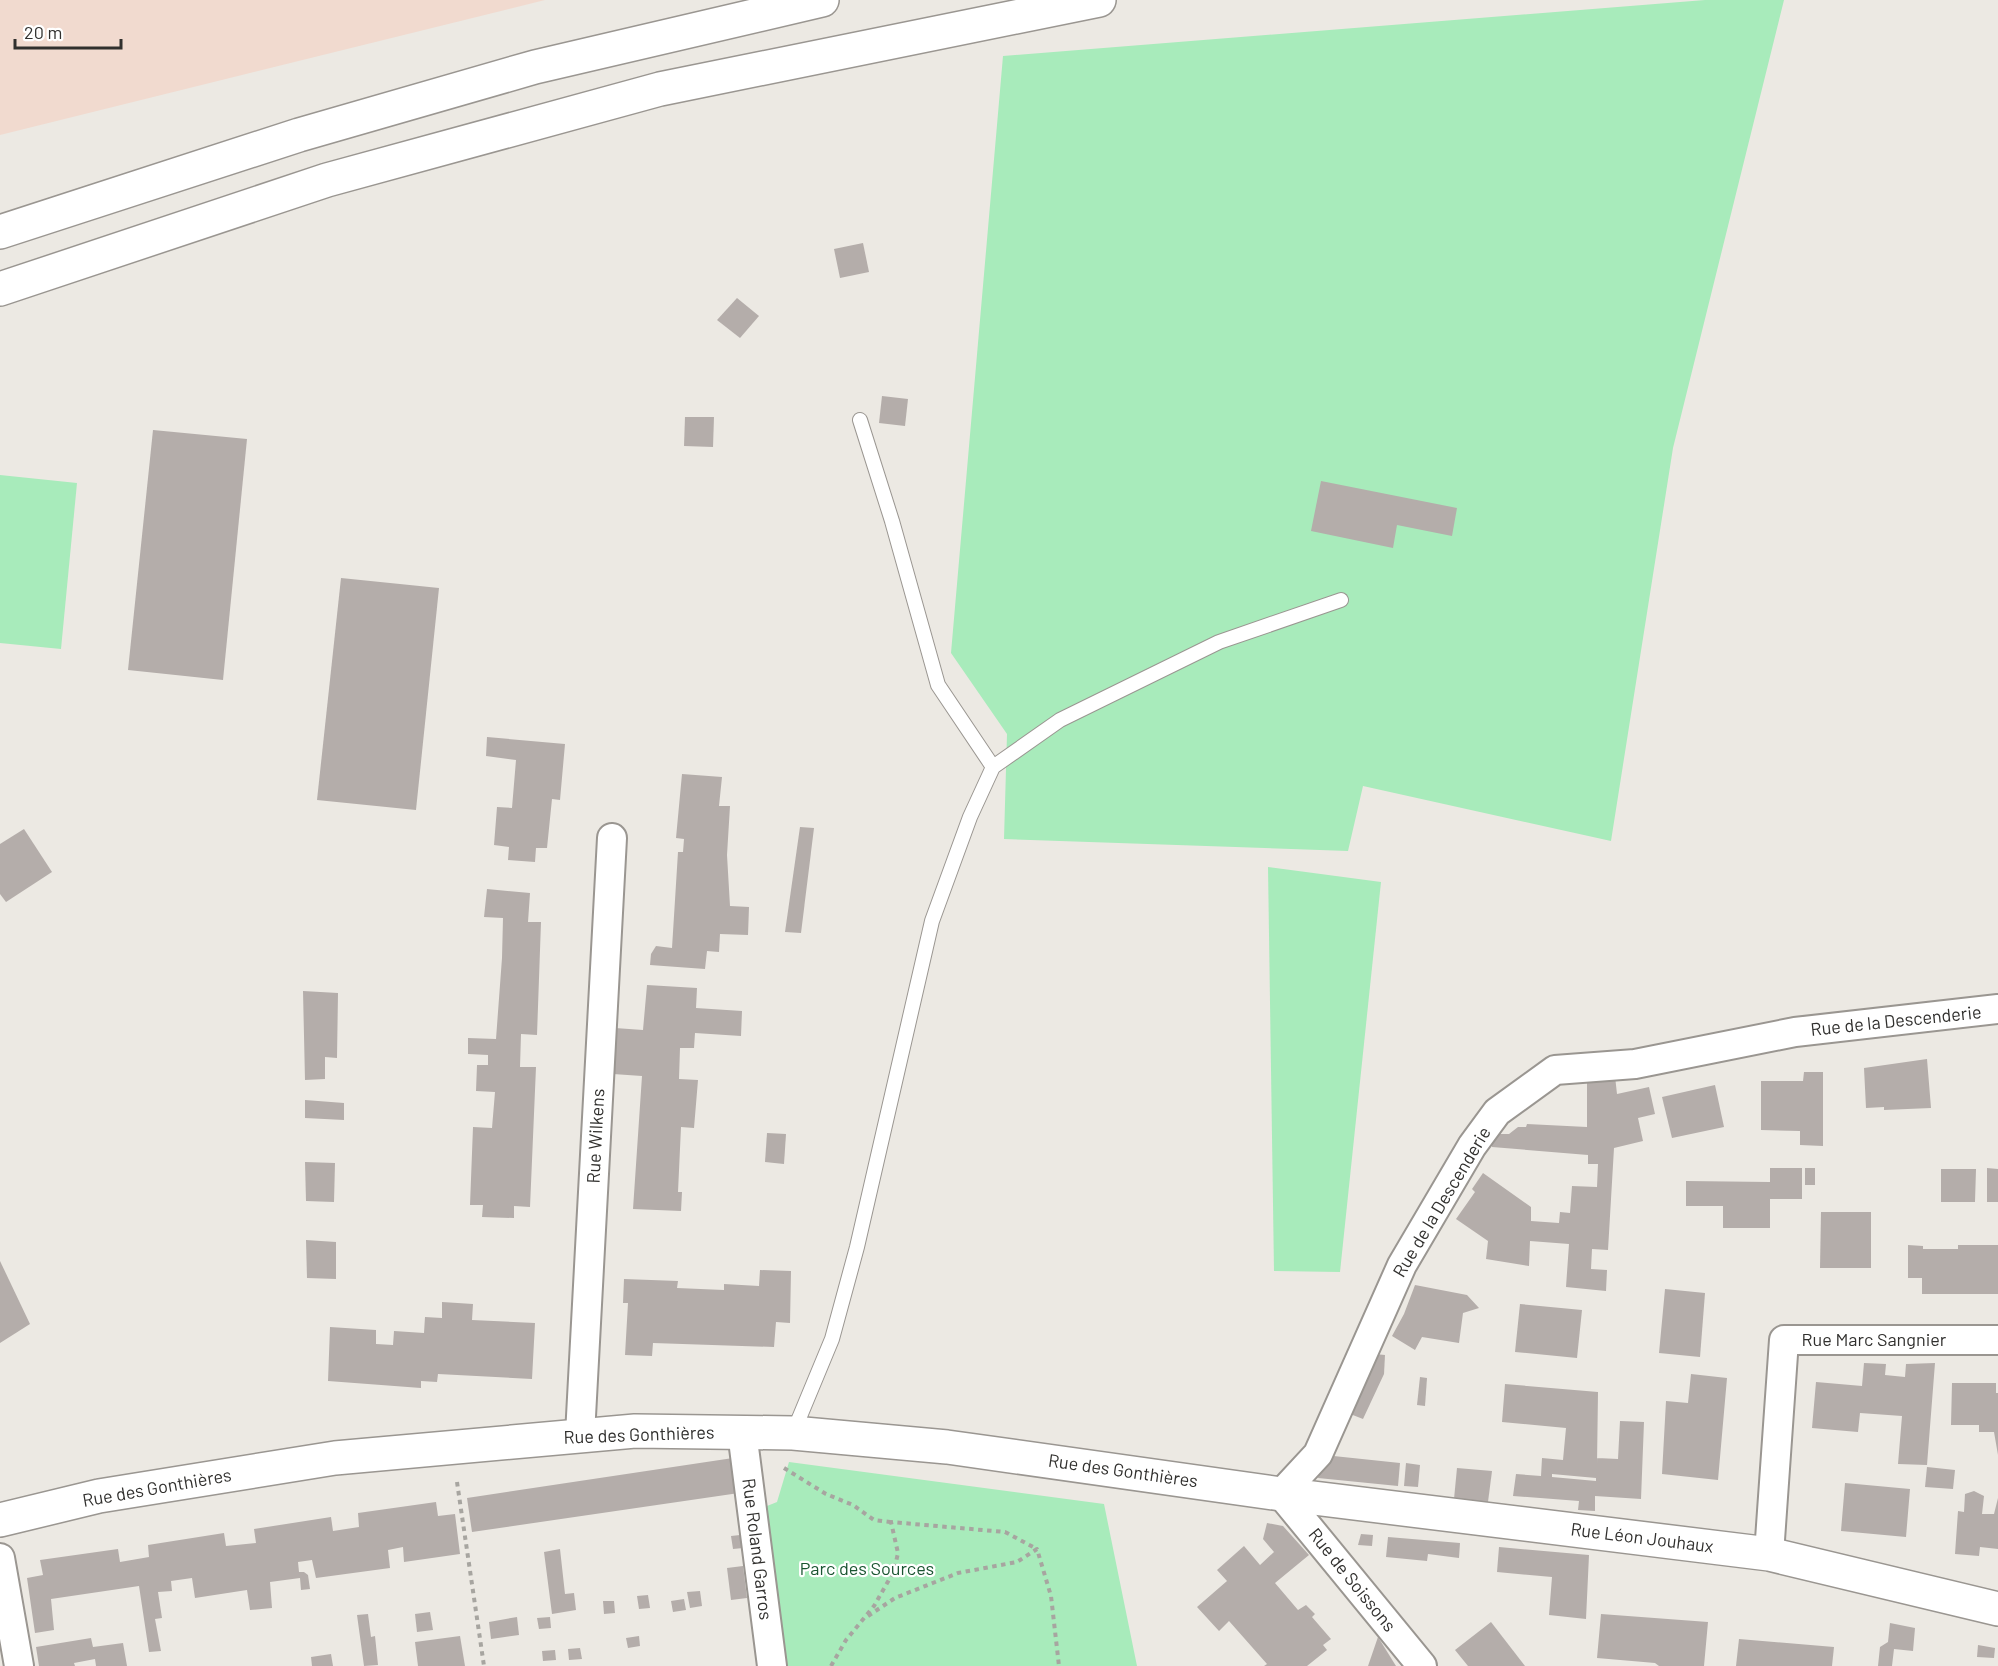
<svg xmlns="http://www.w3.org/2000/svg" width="1998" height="1666" font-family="Barlow,sans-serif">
<rect width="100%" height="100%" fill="#ece9e3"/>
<path fill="#f1dacf" d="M0 0H545L0 135Z"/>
<g fill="#a8ebbb">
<path d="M1705 0H1784L1673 448 1611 841 1363 786 1348 851 1004 839 1007 734 951 653 1003 56Z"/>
<path d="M0 475 77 483 61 649 0 643Z"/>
<path d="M1268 867 1381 882 1340 1272 1274 1271Z"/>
<path d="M789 1462 1104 1504 1137 1666H782L762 1508 777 1502Z"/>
</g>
<g fill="#b4adaa" fill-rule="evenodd">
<path d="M863 243 869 272 840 278 834 249Z"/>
<path d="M737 298 759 316 740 338 717 320Z"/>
<path d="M882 396 908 399 905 426 879 423Z"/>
<path d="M685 417H714L713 447 684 446Z"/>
<path d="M153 430 247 439 223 680 128 670Z"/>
<path d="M1321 481 1457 508 1452 536 1397 525 1393 548 1311 531Z"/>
<path d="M341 578 439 588 416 810 317 800Z"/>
<path d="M487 737 565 744 560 800 552 799 547 848H536L535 862 508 860 509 847 494 845 497 807 512 808 516 760 486 756Z"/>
<path d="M682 774 722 777 719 806H730L727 855 730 906 749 907 748 935 720 934 719 952 707 951 705 969 650 965 651 954 656 946 672 948 678 852H683L684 839 676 838Z"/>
<path d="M800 827 814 828 801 933 785 932Z"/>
<path d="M24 829 52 872 6 902 0 894V844Z"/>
<path d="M487 889 530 893 528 922H541L537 1035 521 1034 520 1067H536L530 1207 514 1206V1218L482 1217 483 1205H470L473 1127 492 1128 495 1092 476 1091 477 1065H488V1055L468 1054V1038L496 1039 502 958 503 918 484 917Z"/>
<path d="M647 985 697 988 696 1008 742 1011 741 1036 695 1033 694 1048H680L679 1079 698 1080 694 1128 681 1127 678 1192H682L681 1211 633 1209 642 1076 613 1074 615 1028 643 1030Z"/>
<path d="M303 991 338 993 337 1058 325 1057V1079L305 1080Z"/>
<path d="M1927 1059 1931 1108 1884 1110V1107L1866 1108 1864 1068Z"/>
<path d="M1804 1072H1823V1146L1800 1145V1131L1761 1130V1081H1803Z"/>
<path d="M1615 1076 1617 1094 1649 1087 1655 1114 1638 1118 1643 1141 1614 1148 1608 1250 1592 1249 1591 1269 1607 1270 1606 1291 1566 1287 1569 1244 1530 1241 1529 1266 1486 1259 1488 1241 1456 1219 1475 1192 1472 1189 1483 1173 1531 1207V1221L1559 1223 1560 1212 1570 1213 1572 1186 1597 1187 1598 1164H1588V1155L1492 1147V1138L1496 1134H1509L1518 1127H1526L1527 1124 1587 1127V1082Z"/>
<path d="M1715 1085 1724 1127 1672 1138 1662 1097Z"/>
<path d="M305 1100 344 1103V1120L305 1118Z"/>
<path d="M767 1133 786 1134 784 1164 765 1162Z"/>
<path d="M305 1162 335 1163 334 1202 306 1201Z"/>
<path d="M1770 1168H1802V1199H1770V1228H1723V1206H1686V1181L1770 1182Z"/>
<rect x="1805" y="1168" width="10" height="17"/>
<path d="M1987 1168 1998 1169V1202H1987Z"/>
<path d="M1941 1169H1976L1975 1202H1941Z"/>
<path d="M1821 1212H1871V1268H1820Z"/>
<path d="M306 1240 336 1242V1279L307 1278Z"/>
<path d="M1908 1245 1923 1246V1249H1958V1245H1998V1294H1922V1278H1908Z"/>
<path d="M0 1261 30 1324 0 1343Z"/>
<path d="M760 1270 791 1271 790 1323 776 1322 774 1347 653 1343 652 1356 625 1355 628 1303H623L624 1279 678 1281 677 1288 724 1290V1284L759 1286Z"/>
<path d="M1415 1285 1467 1295 1479 1308 1463 1313 1459 1343 1422 1337 1415 1350 1392 1336 1404 1314Z"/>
<path d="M1665 1289 1705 1293 1700 1357 1659 1353Z"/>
<path d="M442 1302 473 1304 472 1320 535 1323 532 1379 438 1374 437 1382 421 1381V1388L328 1381 330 1327 376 1330V1344L393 1345 394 1331 424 1333 425 1317 442 1318Z"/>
<path d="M1520 1304 1582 1310 1577 1358 1515 1352Z"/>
<path d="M1365 1353 1385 1355 1384 1374 1363 1419 1340 1410Z"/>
<path d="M1864 1363 1886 1364 1885 1375 1905 1377 1906 1364 1935 1363 1927 1465 1898 1464 1902 1416 1860 1413 1858 1432 1812 1428 1816 1382 1862 1386Z"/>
<path d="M1691 1374 1727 1378 1718 1480 1662 1474 1666 1401 1688 1403Z"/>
<path d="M1420 1377 1427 1378 1425 1406 1417 1405Z"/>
<path d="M1952 1383H1996V1393H1998V1455L1994 1432H1979V1425H1951Z"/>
<path d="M1505 1384 1598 1392 1597 1464V1458L1618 1459 1620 1421 1644 1422 1641 1499 1595 1496V1511L1578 1510 1579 1501 1513 1496 1516 1474 1541 1476 1542 1458 1563 1460 1566 1428 1502 1422ZM1552 1474 1596 1478V1481L1552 1477Z"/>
<path d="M1324 1455 1400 1463 1398 1486 1318 1478Z"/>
<path d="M733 1458 739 1493 472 1532 467 1498Z"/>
<path d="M1406 1463 1420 1465 1418 1487 1404 1486Z"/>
<path d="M1927 1467 1955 1470 1953 1489 1925 1487Z"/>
<path d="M1457 1468 1492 1471 1488 1502 1454 1499Z"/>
<path d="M1845 1483 1910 1489 1906 1537 1841 1531Z"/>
<path d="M1974 1491 1984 1496 1982 1514H1994L1998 1498V1549L1980 1547 1979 1556 1955 1554 1958 1511 1964 1512 1965 1494Z"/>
<path d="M436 1502 438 1516 455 1514 460 1554 404 1562 403 1547 388 1550 390 1568 316 1578 312 1560 298 1562 299 1572H304L308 1575 310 1589 301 1590 300 1578 270 1582 272 1608 250 1610 247 1590 195 1598 192 1578 171 1581 172 1591 158 1592 162 1618 155 1619 161 1651 149 1652 139 1586 51 1599 54 1630 35 1633 27 1578 43 1575 40 1560 118 1549 120 1562 149 1557 148 1545 224 1533 226 1546 256 1543 254 1529 331 1517 333 1531 359 1527 358 1513Z"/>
<path d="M1267 1523 1283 1526 1309 1555 1275 1583 1298 1610 1306 1605 1315 1614 1312 1617 1331 1639 1323 1645 1327 1650 1307 1666H1264L1267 1664 1229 1621 1219 1631 1197 1607 1227 1581 1217 1570 1244 1546 1260 1565 1274 1552 1263 1539Z"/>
<path d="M1361 1534 1373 1535 1372 1546 1358 1545Z"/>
<path d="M740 1535 743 1548 733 1549 731 1536Z"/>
<path d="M1388 1537 1460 1543 1459 1558 1428 1554 1427 1561 1386 1557Z"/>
<path d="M1499 1547 1589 1555 1586 1619 1549 1615 1552 1577 1497 1572Z"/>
<path d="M560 1549 565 1594 574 1593 576 1610 552 1614 544 1552Z"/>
<path d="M743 1566 747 1598 731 1600 727 1568Z"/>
<path d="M700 1591 702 1606 690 1608 687 1592Z"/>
<path d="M648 1595 650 1608 639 1609 637 1596Z"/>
<path d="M684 1599 686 1610 673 1612 671 1601Z"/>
<path d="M603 1601H614L615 1613 604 1614Z"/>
<path d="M430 1612 433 1630 417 1632 415 1614Z"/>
<path d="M368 1614 371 1637 375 1636 378 1665 364 1666 357 1615Z"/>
<path d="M1601 1614 1708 1622 1704 1666H1659L1655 1663 1597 1658Z"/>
<path d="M517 1617 519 1635 491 1639 489 1622Z"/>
<path d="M550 1617 551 1628 539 1629 537 1618Z"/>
<path d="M1491 1622 1525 1666H1468L1455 1650Z"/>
<path d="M1890 1623 1915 1628 1913 1651 1894 1649 1892 1666H1878L1880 1647 1888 1642Z"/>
<path d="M460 1636 465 1666H418L415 1642Z"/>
<path d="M639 1636 640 1646 628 1648 626 1638Z"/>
<path d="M1378 1637 1396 1666H1368Z"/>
<path d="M91 1638 93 1647 123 1643 127 1666H96L95 1659 74 1663 75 1666H39L36 1647Z"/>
<path d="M1739 1639 1834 1647 1832 1666H1736Z"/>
<path d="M1978 1645 1995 1648 1994 1658 1977 1657Z"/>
<path d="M580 1648 582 1659 569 1660 568 1649Z"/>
<path d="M555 1650 556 1660 543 1661 542 1651Z"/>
<path d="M331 1654 333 1666H312L311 1657Z"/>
</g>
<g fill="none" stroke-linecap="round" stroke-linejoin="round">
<g stroke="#9a9691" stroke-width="16">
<g id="lane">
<path d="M860 420 892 521 938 685 993 767"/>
<path d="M793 1433 832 1339 857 1247 932 921 970 817 993 767 1060 720 1219 642 1341 600"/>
</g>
</g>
<g stroke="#9a9691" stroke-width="32">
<g id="street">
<path d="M742 1432 772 1666"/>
<path d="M580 1435 612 838"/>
<path d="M1769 1554 1784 1340H1998"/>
<path d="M0 1558 19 1666"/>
<path d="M1422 1666 1281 1494 1318 1454 1402 1265 1472 1146 1497 1112 1555 1070 1635 1064 1795 1032 1998 1009"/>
</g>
</g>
<g stroke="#9a9691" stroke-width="36">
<path id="secondary" d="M0 1520 99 1496 335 1458 635 1431 793 1433 947 1447 1281 1494 1769 1554 1998 1609"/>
</g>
<g stroke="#9a9691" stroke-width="36">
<g id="highway">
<path d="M0 232 299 135 535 67 822 0"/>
<path d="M0 289 327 180 660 89 1099 0"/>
</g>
</g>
<g stroke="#a7a5a0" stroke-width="4" stroke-dasharray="4.5 4.5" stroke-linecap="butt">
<path d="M784 1468 826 1494 853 1505 874 1520 890 1522"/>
<path d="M457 1482 484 1666"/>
<path d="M868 1616 895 1598 958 1573 1017 1562 1037 1549 1051 1596 1059 1666"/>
<path d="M831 1666 846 1640 874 1606 894 1571 898 1553 891 1522 1005 1532 1037 1549"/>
</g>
<use href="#lane" stroke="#fff" stroke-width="14"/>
<use href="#street" stroke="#fff" stroke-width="28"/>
<use href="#secondary" stroke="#fff" stroke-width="33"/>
<use href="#highway" stroke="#fff" stroke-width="33"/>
</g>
<g text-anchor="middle" stroke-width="4.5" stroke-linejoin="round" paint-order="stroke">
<g font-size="18" fill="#31302e" stroke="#fff">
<text transform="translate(1896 1021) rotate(-6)" y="6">Rue de la Descenderie</text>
<text transform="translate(596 1136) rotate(-87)" y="6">Rue Wilkens</text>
<text transform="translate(1442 1202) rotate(-59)" y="6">Rue de la Descenderie</text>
<text x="1874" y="1346">Rue Marc Sangnier</text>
<text transform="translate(639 1435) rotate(-2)" y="6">Rue des Gonthières</text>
<text transform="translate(1123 1471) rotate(8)" y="6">Rue des Gonthières</text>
<text transform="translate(157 1488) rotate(-10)" y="6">Rue des Gonthières</text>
<text transform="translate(1642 1538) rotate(7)" y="6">Rue Léon Jouhaux</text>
<text transform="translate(757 1549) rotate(83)" y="6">Rue Roland Garros</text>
<text transform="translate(1352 1580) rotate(51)" y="6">Rue de Soissons</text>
</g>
<g font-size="18" fill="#1a5531" stroke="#fff">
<text x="867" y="1575">Parc des Sources</text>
</g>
</g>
<path d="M15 39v9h106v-9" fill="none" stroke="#31302e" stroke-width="3"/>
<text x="24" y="39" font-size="18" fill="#31302e" stroke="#ffffff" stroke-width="4.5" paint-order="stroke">20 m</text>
</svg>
